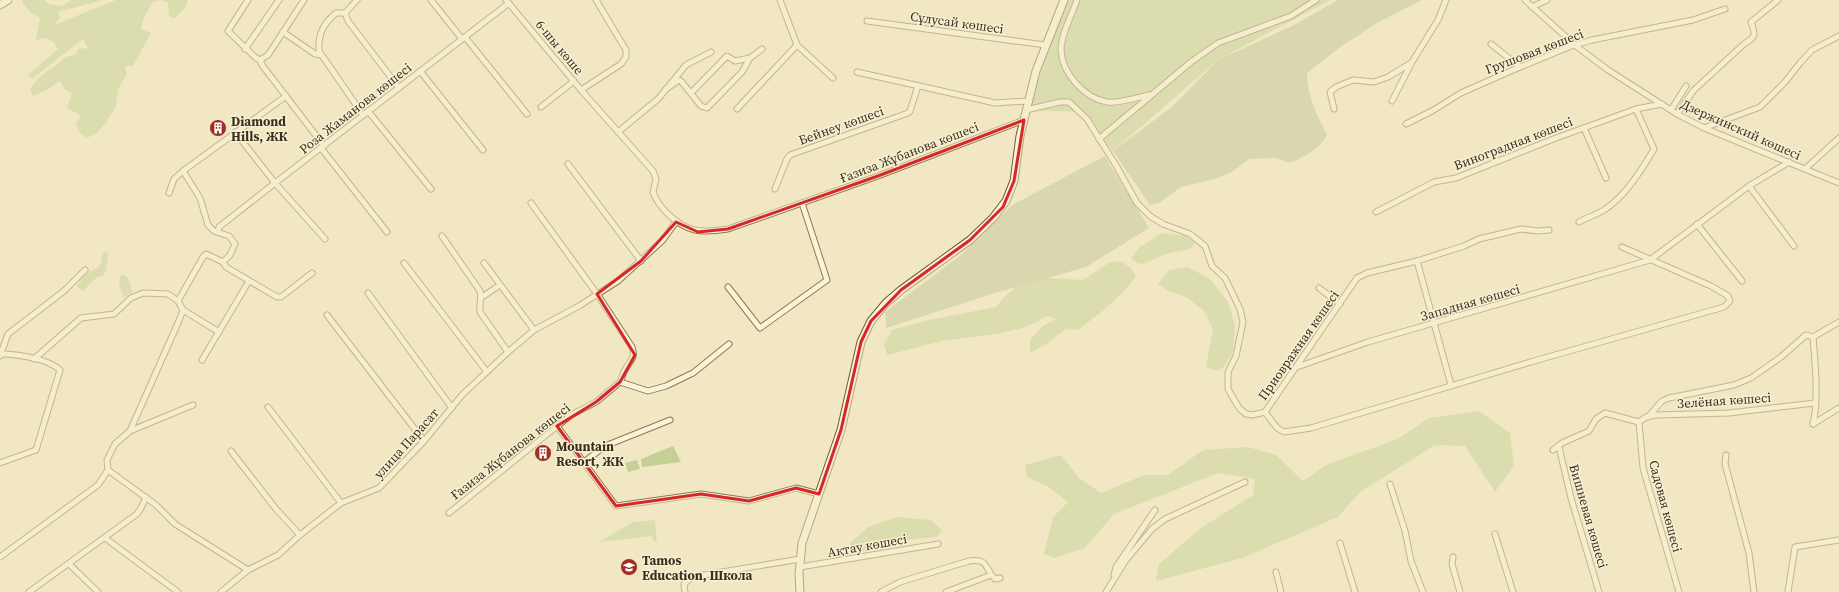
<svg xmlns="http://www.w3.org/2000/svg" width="1839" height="592" font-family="'Source Serif 4',serif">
<rect width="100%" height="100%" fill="#f1e7c3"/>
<g fill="#c4d096">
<path d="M23 0H44L49 4 63 6 71 0H103L58 12 60 18 54 25 116 0H162L153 2 144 17 141 29 151 33 133 66H125L127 74 118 89 116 106 106 123 97 133 87 138 79 132 76 123 81 116 67 108 72 93 65 90 60 81 45 91 33 96 30 90C38 74 54 69 65 57L75 55 78 49 88 48 83 39 33 78 27 76 58 49 54 42 45 38 36 40 40 18 31 13 22 3Z"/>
<path d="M162 0H188L185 8 174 19 169 16 168 3Z"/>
<path d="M1067 0H1330L1218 60 1113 151 1078 112 1026 110 1028 101 1035 89Z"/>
<path d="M1162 233 1186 236 1195 243 1190 249 1165 254 1144 264 1137 263 1131 258 1140 247Z"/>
<path d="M105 251 108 253 106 271 103 276 97 277 83 291 77 287V285L88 272 96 269 102 263 101 258Z"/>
<path d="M1121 261 1131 268 1136 277 1124 291 1105 309 1078 330 1066 329 1045 345 1030 353V340L1044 325 1057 319 1048 316 1026 327 997 334 942 341 887 355 884 344 892 330 924 321 996 307 1004 297 1028 277 1083 280 1110 262Z"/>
<path d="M1188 267 1210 279 1228 302 1235 326 1233 352 1224 367 1217 371 1206 367 1213 329 1204 311 1186 297 1168 291 1158 284 1169 270Z"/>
<path d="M124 275 128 278 133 292 124 297C120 289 118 284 120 276Z"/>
<path d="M1479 411 1510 433 1514 466 1495 492 1465 446 1435 445 1360 492 1338 517 1242 558 1156 581 1159 564 1201 528 1253 495 1255 479 1218 473 1114 514 1085 548 1055 558 1044 554 1053 517 1068 502 1047 486 1027 477 1025 465 1061 455 1079 478 1101 493 1144 475H1168L1203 450 1248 447 1276 455 1303 481 1328 464 1398 439 1429 418Z"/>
<path d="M673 446 681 462 642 467 641 459Z"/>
<path d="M637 460 640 469 628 472 625 463Z"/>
<path d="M897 517 931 520 942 530 937 537 904 540 853 554 850 543 868 527Z"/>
<path d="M655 520 657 541H653L652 536 599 542 633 522Z"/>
</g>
<g fill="#bac495">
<path d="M1338 0H1422L1377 23 1339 48 1307 73C1307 96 1317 115 1327 135 1319 150 1304 157 1289 163L1276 158 1249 159 1232 172 1218 178 1181 187 1159 203 1150 205 1113 151 1173 106 1218 60 1294 25Z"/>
<path d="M1105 156 1149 228 1086 267 995 293 886 328 885 312 961 255 1012 205Z"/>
</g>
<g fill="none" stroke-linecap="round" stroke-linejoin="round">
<g stroke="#8c7858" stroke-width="7">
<g id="street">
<path d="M248 0 228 31 256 58 260 60 268 55 304 0"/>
<path d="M431 0 462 39"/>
<path d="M506 0 581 90"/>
<path d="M596 0 626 50V57L621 64 581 90 653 171 656 179 653 192C656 201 661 207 667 213 687 233 701 233 728 229L878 176 1024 120"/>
<path d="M780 0 797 45 833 78"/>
<path d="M1077 0C1072 15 1061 34 1061 50 1062 73 1084 98 1107 102 1117 104 1139 97 1149 95"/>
<path d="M1525 0 1576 46 1608 70 1677 114 1704 128 1839 183"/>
<path d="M1532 7 1547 0"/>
<path d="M345 13H336C323 24 318 34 319 51L363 115"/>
<path d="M345 13 348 21 399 88"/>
<path d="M345 13 357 0"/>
<path d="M867 21 1045 45"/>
<path d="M283 32 315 54 321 55"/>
<path d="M465 37 527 114"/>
<path d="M1491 44 1520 67"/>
<path d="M245 49 279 0"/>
<path d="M260 60 262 65 324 146"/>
<path d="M420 71 483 150"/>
<path d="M857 72 995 103 1028 101"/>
<path d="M666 89 679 80 681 81 701 106 707 108 742 72 750 58 762 49"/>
<path d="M691 93 727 56 735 61 750 58"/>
<path d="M1392 101 1412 62 1438 20 1446 0"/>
<path d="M541 107 574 81"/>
<path d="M737 109 797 45"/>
<path d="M1334 109 1330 92 1336 87 1353 80 1374 82 1388 77 1411 63"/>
<path d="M1026 110 1060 102H1069L1087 119 1117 167 1137 203 1150 216 1163 224 1190 234 1205 246 1212 266 1225 278 1240 309 1243 322 1236 356 1228 372V389L1239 408 1246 414 1252 415 1265 412 1357 278 1367 273 1417 261 1464 246 1479 239 1521 229 1538 231 1549 230"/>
<path d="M1671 110 1686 86"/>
<path d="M368 111 431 189"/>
<path d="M1677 114 1694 90 1744 44C1756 37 1756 35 1751 22L1778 0"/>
<path d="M1406 124 1432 111 1461 93 1513 70 1571 46 1592 40 1693 20 1725 9"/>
<path d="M1584 128 1606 178"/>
<path d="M1704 128 1760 107 1785 82 1800 63 1812 50 1839 36"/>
<path d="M235 132 275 183 325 239"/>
<path d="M618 132 658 99 686 65 711 52"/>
<path d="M1099 139 1191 62 1218 43 1291 16 1316 0"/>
<path d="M321 148 387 232"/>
<path d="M568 164 641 261"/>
<path d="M1805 169 1839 138"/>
<path d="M1749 186 1794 246"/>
<path d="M775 189 787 159 790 155 908 113 910 111 918 86"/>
<path d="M169 193 174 179 183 171"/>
<path d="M531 203 597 294 632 347C636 359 630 360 625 370 623 373 622 378 620 382"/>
<path d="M1376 212 1434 182 1456 178 1556 138 1636 109 1662 104"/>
<path d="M1579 222C1588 217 1599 214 1607 208 1626 195 1643 168 1654 149L1636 109"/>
<path d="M1697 224 1742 281"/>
<path d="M218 232 219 227 275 183 509 3"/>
<path d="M442 236 480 291C482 298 479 304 480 312L508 352"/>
<path d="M1417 261 1451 385"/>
<path d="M223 262 226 267 277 297H281L312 273"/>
<path d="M404 263 487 372"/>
<path d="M484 263 534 330"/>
<path d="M728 287 760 328 827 280 802 203"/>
<path d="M1319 288 1340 304"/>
<path d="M368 293 452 408"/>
<path d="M482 297 497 287"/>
<path d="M178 301 203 257 206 254 223 262 230 255 235 244 229 236 214 231 208 225 200 198 183 171 286 96"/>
<path d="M183 310 219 332"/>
<path d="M327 315 424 441"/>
<path d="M1813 337 1839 322"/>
<path d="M0 356 8 334 64 291 85 270"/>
<path d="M202 360 249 281"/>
<path d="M1297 367 1368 342 1650 260 1749 186 1789 162"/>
<path d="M268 407 341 503"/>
<path d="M1265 412 1277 428 1284 432 1311 428 1534 361 1724 307 1730 301 1728 296 1711 286 1622 247"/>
<path d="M1648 417 1662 401 1669 398 1734 385 1751 378 1781 357 1806 335 1813 337"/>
<path d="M1813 424C1819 401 1815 361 1813 337"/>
<path d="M1813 424 1839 408"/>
<path d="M557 426 616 506 701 494 749 501 796 488 819 494"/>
<path d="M130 431 193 405"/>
<path d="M1559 447 1571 498 1599 592"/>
<path d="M1553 450 1562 443 1589 431 1596 419 1605 413 1639 422"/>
<path d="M231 451 276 509 300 535"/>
<path d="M1726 455 1725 464 1749 553 1754 592"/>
<path d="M584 462 605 446 670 420"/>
<path d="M0 463 36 450 60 370C49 359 17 354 1 354"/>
<path d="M108 470 156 505 175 524 248 570"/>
<path d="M1390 484 1405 531 1411 561 1423 592"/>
<path d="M449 513 571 415 596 402 620 382 648 391 666 386 693 373 729 344"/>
<path d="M1495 534 1513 592"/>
<path d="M105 538 178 592"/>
<path d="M1340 543 1355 592"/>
<path d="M0 557 98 485 108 470 107 460 115 444 130 431 178 323 183 310 178 301 168 294 143 293 131 298 114 314 81 318 34 359"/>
<path d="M1453 557 1452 564 1460 592"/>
<path d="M69 564 98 592"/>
<path d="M800 567 938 544"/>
<path d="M1276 572 1281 592"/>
<path d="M1114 575 1116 567 1155 510"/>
<path d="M29 592 137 514 141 508 146 497"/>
<path d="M221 592 248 570 278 555 300 535 341 503 379 488 424 441 462 395 508 352 534 330 579 306 618 281 662 241 676 222"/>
<path d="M685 592 684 584 692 577 800 559"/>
<path d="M881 592 900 582 969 561C989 558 984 568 995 579L1000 578"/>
<path d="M946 592 991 575"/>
<path d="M1106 592 1126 560 1152 529 1165 519 1245 482"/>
<path d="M1679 592 1643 468 1639 422 1646 417 1656 415 1729 413 1815 403"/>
<path d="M1788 592 1795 547 1839 540"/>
</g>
</g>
<g stroke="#6e593b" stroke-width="9">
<g id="secondary">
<path d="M0 5 8 0"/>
<path d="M800 592 799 574 802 543 841 430 861 342 871 321 886 303 901 290 970 240 993 218 1006 201 1014 181 1020 136 1036 71 1064 0"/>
</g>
</g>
<use href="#street" stroke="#fbf3d6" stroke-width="5"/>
<use href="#secondary" stroke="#fbf3d6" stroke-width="7"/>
</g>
<path d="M0 0H1839V592H0ZM1024 120 1014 181 1003 207 970 240 901 290 871 321 861 342 841 430 819 494 796 488 749 501 701 494 616 506 557 426 596 402 620 382 635 355 597 294 641 261 676 222 698 232 728 229 878 176Z" fill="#f1e7c3" fill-opacity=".55" fill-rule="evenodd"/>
<path fill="none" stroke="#d62828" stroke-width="3" stroke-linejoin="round" d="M1024 120 1014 181 1003 207 970 240 901 290 871 321 861 342 841 430 819 494 796 488 749 501 701 494 616 506 557 426 596 402 620 382 635 355 597 294 641 261 676 222 698 232 728 229 878 176Z"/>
<defs>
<g id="building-disc" transform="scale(0.9)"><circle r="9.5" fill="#9f2f24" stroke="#f8f0d3"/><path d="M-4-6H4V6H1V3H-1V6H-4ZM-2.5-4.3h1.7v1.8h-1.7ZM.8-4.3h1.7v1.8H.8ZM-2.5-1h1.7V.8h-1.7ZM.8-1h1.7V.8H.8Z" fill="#fff"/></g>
<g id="school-disc" transform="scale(0.9)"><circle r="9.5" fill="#9f2f24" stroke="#f8f0d3"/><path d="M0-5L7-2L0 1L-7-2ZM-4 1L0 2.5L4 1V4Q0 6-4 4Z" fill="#fff"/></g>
</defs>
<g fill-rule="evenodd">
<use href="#building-disc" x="218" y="128"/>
<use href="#building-disc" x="543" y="453"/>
<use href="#school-disc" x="629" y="567"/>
</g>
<g text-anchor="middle" stroke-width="3" stroke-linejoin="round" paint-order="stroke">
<g font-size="13" fill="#3b2e1d" stroke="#f8f0d3">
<text transform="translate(957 22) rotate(8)" y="5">Сұлусай көшесі</text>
<text transform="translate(560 47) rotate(50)" y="5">6-шы көше</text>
<text transform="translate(1534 51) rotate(-21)" y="5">Грушовая көшесі</text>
<text transform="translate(355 108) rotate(-38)" y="5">Роза Жаманова көшесі</text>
<text transform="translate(841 125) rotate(-20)" y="5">Бейнеу көшесі</text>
<text transform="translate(1741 129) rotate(24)" y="5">Дзержинский көшесі</text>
<text transform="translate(1513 143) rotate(-21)" y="5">Виноградная көшесі</text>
<text transform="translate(909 152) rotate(-21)" y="5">Ғазиза Жұбанова көшесі</text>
<text transform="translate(1470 302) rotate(-16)" y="5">Западная көшесі</text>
<text transform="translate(1298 345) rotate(-55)" y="5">Приовражная көшесі</text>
<text transform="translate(1724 400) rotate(-4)" y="5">Зелёная көшесі</text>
<text transform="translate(406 443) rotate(-48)" y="5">улица Парасат</text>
<text transform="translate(510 451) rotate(-38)" y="5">Ғазиза Жұбанова көшесі</text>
<text transform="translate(1666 506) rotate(75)" y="5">Садовая көшесі</text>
<text transform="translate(1589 516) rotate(74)" y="5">Вишневая көшесі</text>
<text transform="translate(867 545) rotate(-10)" y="5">Ақтау көшесі</text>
</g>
<g font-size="13" font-weight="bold" fill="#3b2e1d" stroke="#f8f0d3" text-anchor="start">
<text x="231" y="126">Diamond<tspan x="231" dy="15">Hills, ЖК</tspan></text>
<text x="556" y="451">Mountain<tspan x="556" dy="15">Resort, ЖК</tspan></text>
<text x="642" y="565">Tamos<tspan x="642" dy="15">Education, Школа</tspan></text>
</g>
</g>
</svg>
